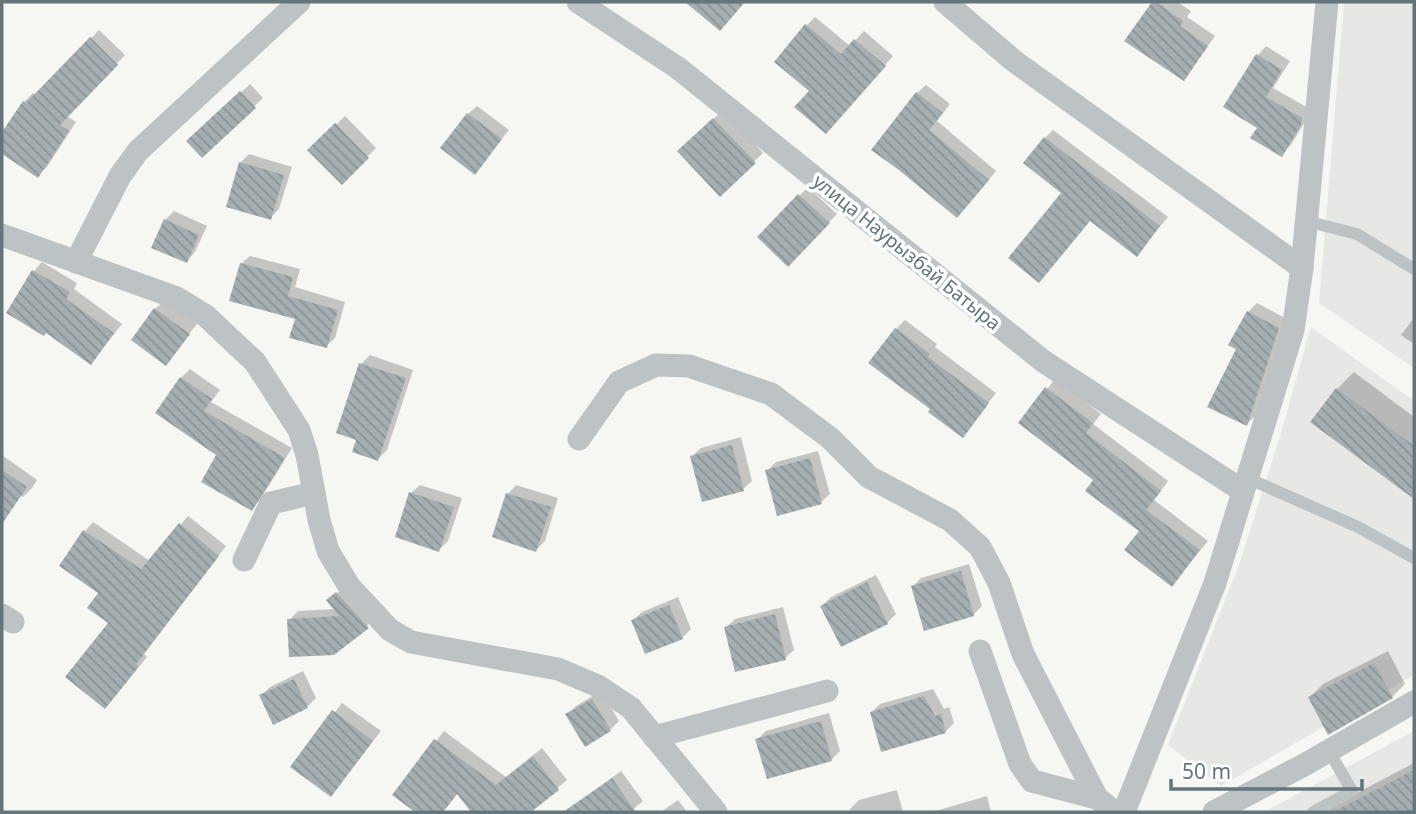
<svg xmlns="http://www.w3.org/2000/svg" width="1416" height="814" font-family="'Noto Sans',sans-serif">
<defs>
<pattern id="building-back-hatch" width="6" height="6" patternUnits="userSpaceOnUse" patternTransform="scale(1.75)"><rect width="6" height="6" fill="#a5afb2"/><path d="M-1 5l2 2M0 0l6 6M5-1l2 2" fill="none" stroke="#8a9396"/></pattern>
</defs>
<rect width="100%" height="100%" fill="#f6f6f3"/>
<g fill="#e7e7e6">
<path d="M1344 2H1414V368L1319 303Z"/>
<path d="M1311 327 1414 401V675L1221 786 1168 745 1239 565 1280 436Z"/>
<path d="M1414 731V812H1264Z"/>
</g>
<g fill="#0003">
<path d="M1154 2H1177L1191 11 1187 17 1215 36 1184 79 1127 40Z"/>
<path d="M815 17 850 46 864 31 893 56 834 123 811 91 807 25Z"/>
<path d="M99 30 125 55 67 116 76 122 47 167 38 175 2 151V136L24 102 33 93 36 95Z"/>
<path d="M1266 46 1290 61 1273 88 1310 109V114L1290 146 1281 155 1259 127 1226 106 1258 55Z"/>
<path d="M250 84 263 98 202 156 197 133Z"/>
<path d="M926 85 950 104 937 121 996 171 966 207 900 168 917 93Z"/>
<path d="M477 106 509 130 475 172 468 114Z"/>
<path d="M723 110 763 153 720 194 680 151Z"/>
<path d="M345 116 376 148 342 182 310 150Z"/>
<path d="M1053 130 1168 217 1137 254 1063 192 1045 138Z"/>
<path d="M249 154 292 167 279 209 270 218 240 163Z"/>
<path d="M808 187 837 214 788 265 759 237Z"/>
<path d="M174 211 207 226 195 252 187 261 165 220Z"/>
<path d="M250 256 300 269 295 287 345 302 335 338 326 346 241 264Z"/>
<path d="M42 262 77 283 74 289 122 324 91 363 46 331 34 271Z"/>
<path d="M164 301 197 324 166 364 155 309Z"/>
<path d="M1257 303 1287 319 1255 416 1247 424 1238 349 1248 312Z"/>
<path d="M1414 318V344L1401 335Z"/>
<path d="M905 320 937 344 935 347 996 393 962 436 933 408 896 329Z"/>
<path d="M370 355 413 370 387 450 378 459 358 439 361 364Z"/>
<path d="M190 369 220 390 211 402 292 448 260 500 251 509 219 454 181 378Z"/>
<path d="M1354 372 1414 417V497L1313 421 1337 389Z"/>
<path d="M1055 379 1101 414 1093 424 1168 481 1154 500 1208 541 1172 584 1141 531 1096 480 1020 423Z"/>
<path d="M741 437 752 481 743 489 692 456 701 448Z"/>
<path d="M818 451 830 494 821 502 767 471 776 462Z"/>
<path d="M2 455 37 480 32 488 23 497 21 496 2 521Z"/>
<path d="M420 485 462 498 448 541 439 550 411 493Z"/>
<path d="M516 485 558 498 545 541 536 550 508 494Z"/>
<path d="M188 516 226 546 144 654 147 657 114 698 110 623 101 593 61 566 85 531 93 522 150 561Z"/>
<path d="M969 564 982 606 973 615 913 586 921 578Z"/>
<path d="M876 575 896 614 887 623 822 606 831 597Z"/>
<path d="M346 585 376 618 334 653 289 620 298 611 335 609 329 601Z"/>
<path d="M678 597 691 629 682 638 633 620 642 612Z"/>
<path d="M783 607 794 650 785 658 726 627 735 619Z"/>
<path d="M1388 651 1405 684 1392 697H1310L1323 684Z"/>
<path d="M303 671 316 698 307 707 274 722 261 696 270 687Z"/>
<path d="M933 689 944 709 949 707 954 723 945 732 872 712 880 704Z"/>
<path d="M601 691 619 721 610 730 568 714 576 706Z"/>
<path d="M342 703 381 731 331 795 293 767Z"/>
<path d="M829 713 840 751 831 760 757 740 766 731Z"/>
<path d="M444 731 506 777 542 748 567 780 528 812H473L458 793 443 812H418L394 795Z"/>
<path d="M1414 763V812H1328L1336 804Z"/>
<path d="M621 771 643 801 630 812H583L577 804Z"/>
<path d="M897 790 903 812H851L850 809 859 800Z"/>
<path d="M987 796 991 812H932Z"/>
<path d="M678 800 687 812H661Z"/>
</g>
<g fill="url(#building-back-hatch)">
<path d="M685 2H745L720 31Z"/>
<path d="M1152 2H1156L1183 21 1180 26 1208 46 1184 81 1124 41Z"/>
<path d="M805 24 841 54 854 39 886 66 826 134 794 107 809 91 774 62Z"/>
<path d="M90 37 118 65 60 125 69 131 38 178 2 154V132L23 101 26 103Z"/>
<path d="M1256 54 1282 70 1266 97 1302 118 1301 125 1282 157 1250 138 1257 128 1223 107Z"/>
<path d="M240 91 256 108 202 158 186 141Z"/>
<path d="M916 92 943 113 929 130 989 180 957 218 899 170 871 150Z"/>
<path d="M467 113 502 139 475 175 440 148Z"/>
<path d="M713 118 756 163 720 197 677 151Z"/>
<path d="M335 123 369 158 342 185 307 150Z"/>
<path d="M1044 137 1160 226 1137 257 1090 221 1039 283 1008 258 1061 193 1023 163Z"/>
<path d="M239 162 284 175 271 220 226 207Z"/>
<path d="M798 194 830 223 788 267 757 237Z"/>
<path d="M164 219 199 235 187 263 151 248Z"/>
<path d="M240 263 293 277 288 296 338 310 327 348 289 338 295 319 229 301Z"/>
<path d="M32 270 70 292 66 299 114 333 91 365 46 333 44 336 6 313Z"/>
<path d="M154 308 190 334 166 366 131 340Z"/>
<path d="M1247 311 1279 328 1247 426 1207 407 1236 349 1228 345Z"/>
<path d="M895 328 930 354 928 357 989 403 963 438 928 412 930 409 868 363Z"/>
<path d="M359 363 406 378 378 461 352 452 356 440 336 433Z"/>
<path d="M180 377 212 399 204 411 285 458 252 511 201 482 216 455 155 413Z"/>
<path d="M1045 387 1093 423 1086 433 1161 491 1146 510 1200 550 1172 587 1124 550 1139 531 1085 491 1093 480 1018 423Z"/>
<path d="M1336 388 1414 446V499L1310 422Z"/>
<path d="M732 445 744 491 702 502 690 456Z"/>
<path d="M810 458 822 504 777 516 765 470Z"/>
<path d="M2 470 27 487 2 524Z"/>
<path d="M409 492 454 507 439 552 395 537Z"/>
<path d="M506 493 551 507 536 552 492 537Z"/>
<path d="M179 523 219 556 136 664 139 666 105 709 65 677 108 623 87 608 98 593 59 566 83 530 141 569Z"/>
<path d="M961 571 974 616 924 631 911 586Z"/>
<path d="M867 582 888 624 841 647 820 606Z"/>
<path d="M336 592 369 628 334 655 289 657 287 619 339 616 326 600Z"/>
<path d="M669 605 683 639 645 654 631 620Z"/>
<path d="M775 614 786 660 735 672 724 627Z"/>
<path d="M1374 663 1393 698 1328 735 1308 697Z"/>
<path d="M294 679 308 708 273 725 259 695Z"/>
<path d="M924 696 935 716 941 714 946 733 881 752 870 712Z"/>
<path d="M592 699 611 731 585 747 565 714Z"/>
<path d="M332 710 373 741 331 797 290 767Z"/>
<path d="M821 721 832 761 767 779 755 739Z"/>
<path d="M434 739 496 785 533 756 559 790 531 812H471L457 794 443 812H415L392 795Z"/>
<path d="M1414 770V812H1333Z"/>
<path d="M612 778 636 812H563Z"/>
</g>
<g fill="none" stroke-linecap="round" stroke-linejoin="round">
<g stroke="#bdc3c5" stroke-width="12">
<path d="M1306 221 1357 234 1414 269"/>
<path d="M1247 478 1358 527 1414 558"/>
<path d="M1313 812 1352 791 1329 751"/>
</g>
<g stroke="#bdc3c5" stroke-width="23">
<path d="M578 2 678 68 1043 361 1243 491"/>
<path d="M945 2 1014 61 1302 268"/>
<path d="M2 235 177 298 206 316 255 362 299 430 307 455 319 520 328 551 349 586 390 630 411 642 558 669 598 686 631 708 716 812"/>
<path d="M76 262 120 176 138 151 299 2"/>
<path d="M579 439 619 382 656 365 689 366 771 394 830 438 869 477 950 520 980 547 999 583 1023 654 1097 798 1115 812"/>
<path d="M244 560 271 503 314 493"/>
<path d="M2 615 13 622"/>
<path d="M980 651 1020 764 1032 781 1097 798"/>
<path d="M654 737 827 691"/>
<path d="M1124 812 1215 583 1293 330 1302 268 1327 2"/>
<path d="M1214 812 1304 765 1414 702"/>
</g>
</g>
<g text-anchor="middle" stroke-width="7" stroke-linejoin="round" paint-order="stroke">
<g font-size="19" fill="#63767c" stroke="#fff">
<text transform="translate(907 252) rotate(39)" y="7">улица Наурызбай Батыра</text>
</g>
</g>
<rect width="1416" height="814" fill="none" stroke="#63767c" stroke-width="7"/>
<path d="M1171 779v10h191v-10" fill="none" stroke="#63767c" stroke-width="3.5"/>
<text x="1182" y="779" font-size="21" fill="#63767c" stroke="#ffffff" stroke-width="5" paint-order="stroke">50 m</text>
</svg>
